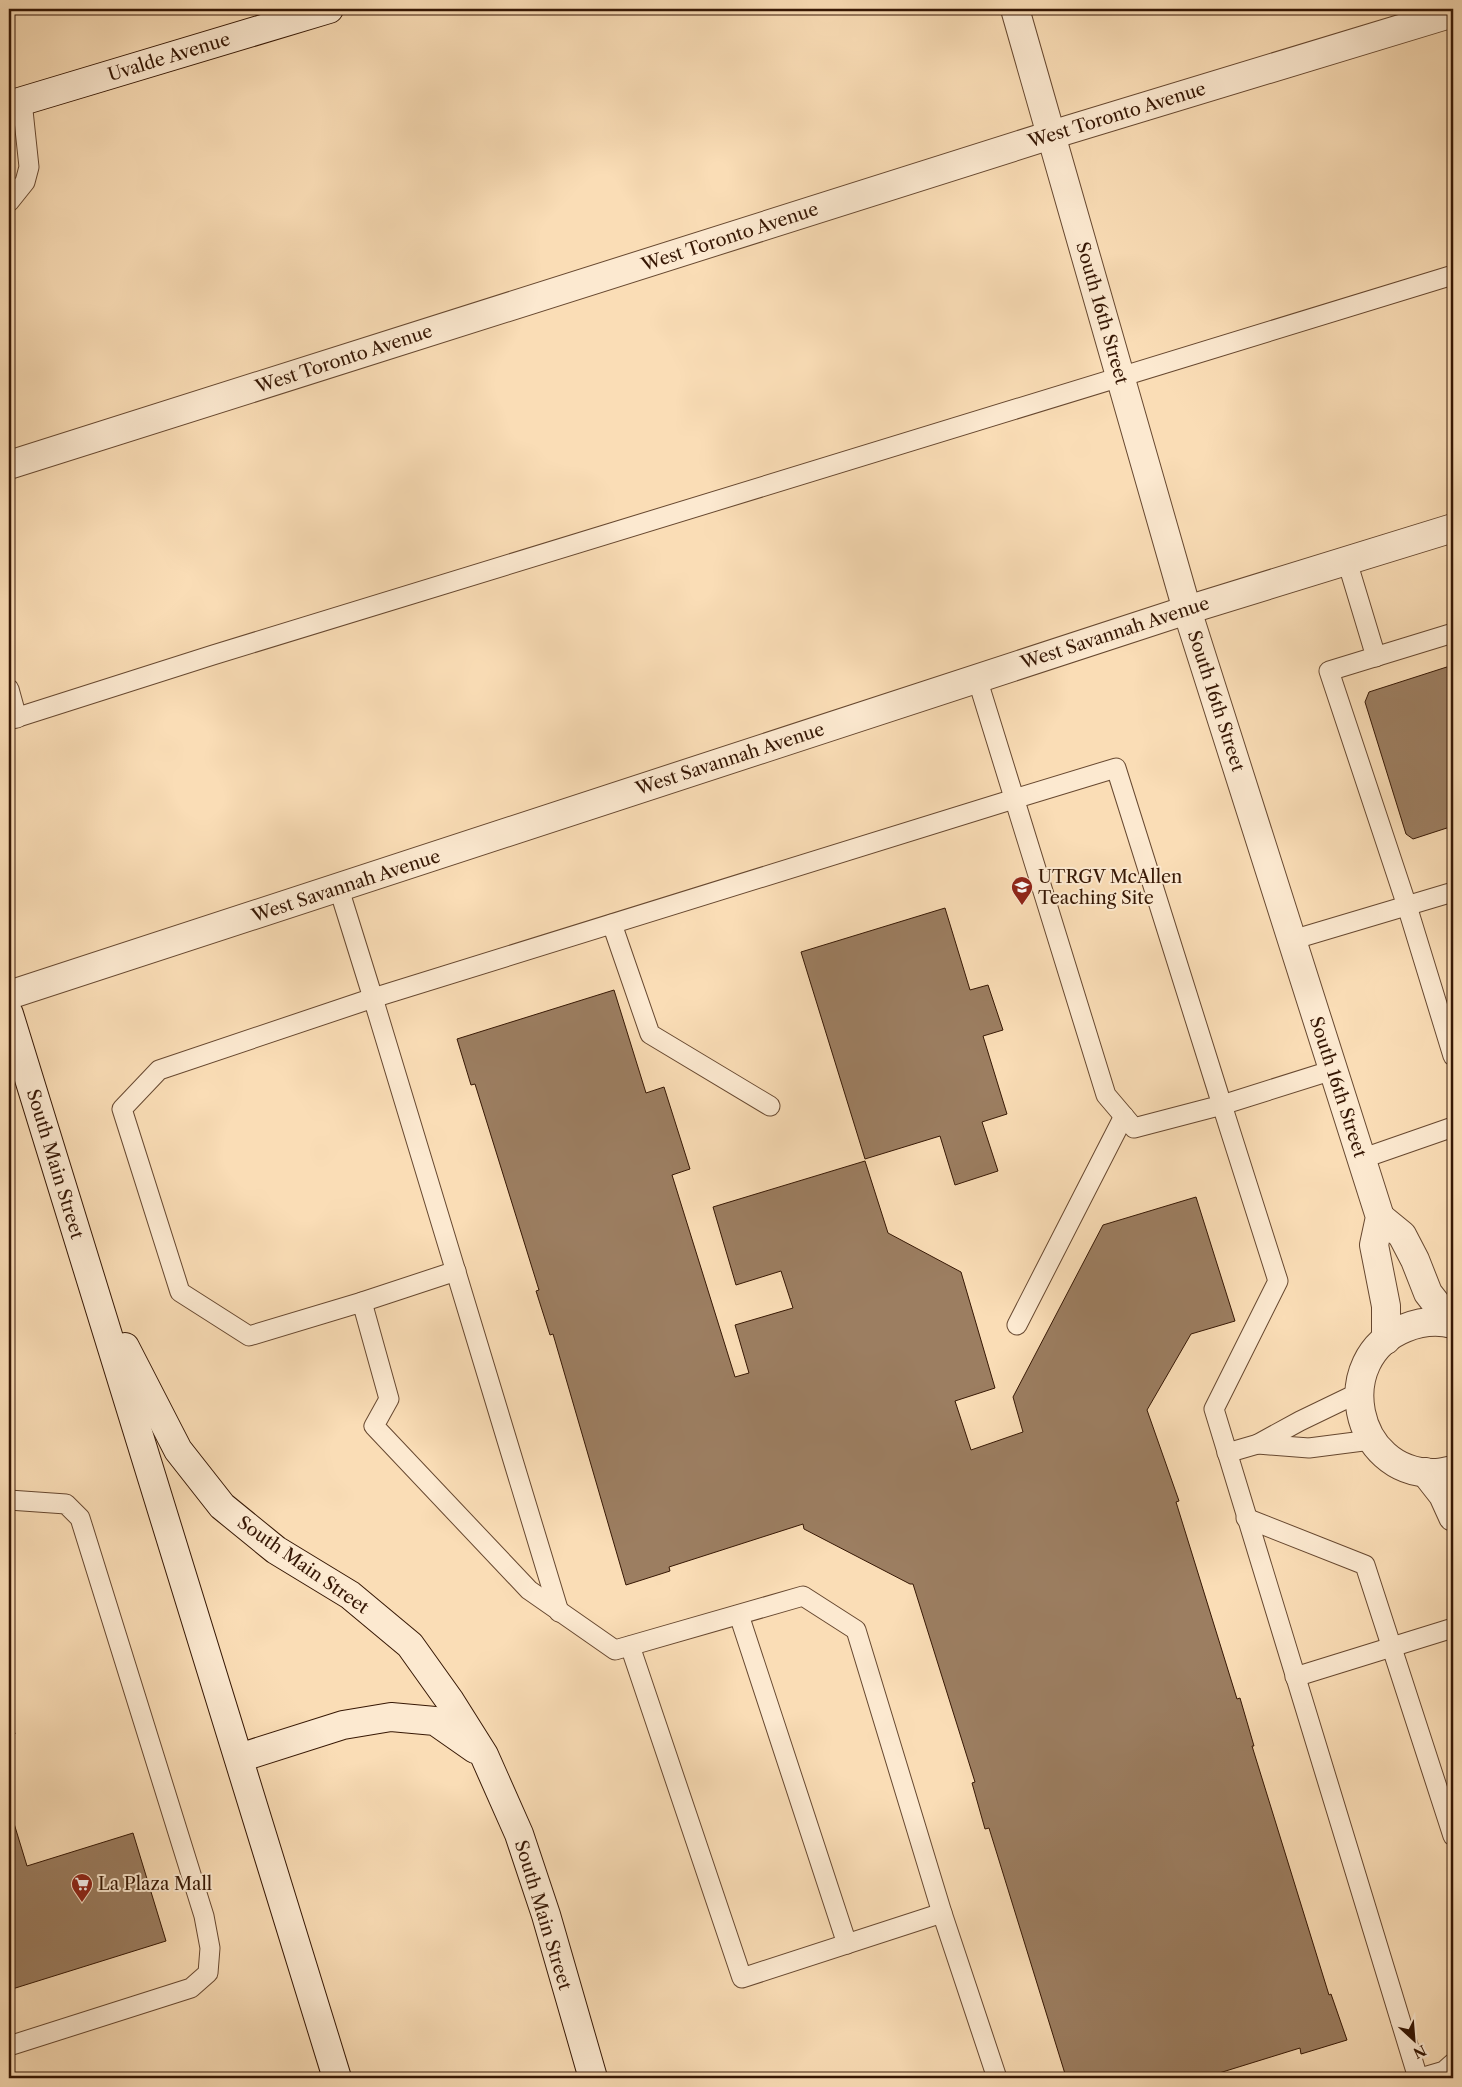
<svg xmlns="http://www.w3.org/2000/svg" width="1462" height="2087" font-family="'Libre Caslon Text',serif">
<rect width="100%" height="100%" fill="#faddb6"/>
<filter id="stains"><feTurbulence type="fractalNoise" baseFrequency=".004" numOctaves="4"/><feColorMatrix values="0 0 0 0 .2 0 0 0 0 .09 0 0 0 0 .02 0 0 0 .5 -.17"/></filter>
<radialGradient id="worn" r=".72"><stop offset=".6" stop-color="#630" stop-opacity="0"/><stop offset="1" stop-color="#630" stop-opacity=".3"/></radialGradient>
<g fill="#9c7e61" stroke="#361704">
<path d="M1453 665V826L1413 839 1406 834 1365 702 1369 692Z"/>
<path d="M945 908 970 990 988 985 1003 1030 983 1036 1007 1114 982 1122 998 1171 955 1185 940 1136 865 1159 801 952Z"/>
<path d="M614 990 646 1093 664 1087 690 1169 672 1175 735 1377 749 1373 735 1325 793 1308 781 1271 736 1285 713 1207 865 1161 888 1233 961 1272 995 1388 955 1401 971 1450 1023 1432 1013 1397 1103 1225 1196 1197 1235 1321 1191 1334 1147 1410 1179 1501 1176 1502 1237 1699 1240 1698 1254 1746H1252L1329 1995 1331 1994 1347 2040 1301 2054 1300 2048 1203 2078H1063L1066 2077 989 1828 985 1829 972 1783 975 1782 913 1584H910L804 1529 803 1524 669 1567 670 1571 626 1585 553 1334 550 1335 536 1291 539 1290 475 1084 471 1085 457 1039Z"/>
<path d="M9 1712 15 1734 9 1736Z"/>
<path d="M9 1807 27 1866 133 1833 166 1941 9 1990Z"/>
</g>
<g fill="none" stroke-linecap="round" stroke-linejoin="round">
<g stroke="#674830" stroke-width="21">
<g id="lane">
<path d="M9 202 25 182 29 167 22 101"/>
<path d="M1347 561 1376 657"/>
<path d="M1453 633 1329 671 1407 906 1453 1056"/>
<path d="M9 689 17 718"/>
<path d="M9 720 213 655 1453 275"/>
<path d="M339 889 373 998 159 1070 122 1109 180 1292 249 1336 362 1302 389 1399 374 1426 529 1590 615 1650 803 1596 856 1630 942 1913 997 2078"/>
<path d="M612 924 650 1034 770 1106"/>
<path d="M1292 940 1453 892"/>
<path d="M1333 1070 1222 1105 1278 1281 1214 1409 1418 2078"/>
<path d="M1361 1159 1453 1127"/>
<path d="M362 1302 456 1271"/>
<path d="M1017 1325 1124 1116"/>
<path d="M1258 1444 1309 1448 1371 1440"/>
<path d="M1227 1453 1258 1444 1300 1421 1358 1393"/>
<path d="M9 1500 66 1504 80 1518 204 1916 210 1948 208 1973 191 1988 9 2046"/>
<path d="M1246 1518 1365 1565 1453 1836"/>
<path d="M559 1612 373 998 1014 799 1116 768 1222 1105 1134 1128 1106 1095 977 678"/>
<path d="M739 1615 847 1944"/>
<path d="M630 1646 742 1978 942 1913"/>
<path d="M1295 1677 1453 1628"/>
<path d="M1420 2078 1444 2071 1453 2063"/>
</g>
</g>
<g stroke="#674830" stroke-width="30">
<g id="street">
<path d="M1015 9 1187 610 1380 1217 1374 1245 1386 1306V1340"/>
<path d="M9 465 1051 135 1453 13"/>
<path d="M9 995 1187 610 1453 528"/>
<path d="M1380 1217 1402 1235 1415 1260 1428 1293 1452 1324"/>
<path d="M1453 1324C1437 1320 1420 1322 1405 1328 1330 1358 1353 1474 1434 1473 1440 1473 1447 1471 1453 1470"/>
<path d="M1425 1472 1443 1495 1453 1517"/>
</g>
</g>
<g stroke="#361704" stroke-width="30">
<g id="secondary">
<path d="M9 105 329 9"/>
<path d="M9 1014 337 2078"/>
<path d="M125 1347 178 1450 222 1506 276 1550 350 1595 410 1645 450 1701 484 1755 519 1834 546 1915 593 2078"/>
<path d="M239 1758 343 1725 391 1717 435 1721 475 1749"/>
</g>
</g>
<use href="#lane" stroke="#fce9d0" stroke-width="19"/>
<use href="#street" stroke="#fce9d0" stroke-width="28"/>
<use href="#secondary" stroke="#fce9d0" stroke-width="28"/>
</g>
<defs>
<g id="university-pin" transform="scale(1.125)"><path d="M0 17L-7.5 6A9.5 9.5 0 1 1 7.5 6Z" fill="#8f2418" stroke="#fce9d0"/><path d="M0-5L7-2L0 1L-7-2ZM-4 1L0 2.5L4 1V4Q0 6-4 4Z" fill="#fff"/></g>
<g id="supermarket-pin" transform="scale(1.125)"><path d="M0 17L-7.5 6A9.5 9.5 0 1 1 7.5 6Z" fill="#8f2418" stroke="#fce9d0"/><path d="M-6-5.5h2.5l.6 2H6L4.5 2H-2.5L-4.4-4H-6ZM-1.5 3.2a1.3 1.3 0 1 0 .1 0ZM3 3.2a1.3 1.3 0 1 0 .1 0Z" fill="#fff"/></g>
</defs>
<g fill-rule="evenodd">
<use href="#university-pin" x="1022" y="887"/>
<use href="#supermarket-pin" x="82" y="1884"/>
</g>
<g text-anchor="middle" stroke-width="4" stroke-linejoin="round" paint-order="stroke">
<g font-size="18" fill="#361704" stroke="#fce9d0">
<text transform="translate(169 57) rotate(-17)" y="6">Uvalde Avenue</text>
<text transform="translate(1117 115) rotate(-17)" y="6">West Toronto Avenue</text>
<text transform="translate(730 237) rotate(-18)" y="6">West Toronto Avenue</text>
<text transform="translate(1102 313) rotate(74)" y="6">South 16th Street</text>
<text transform="translate(344 359) rotate(-18)" y="6">West Toronto Avenue</text>
<text transform="translate(1115 633) rotate(-18)" y="6">West Savannah Avenue</text>
<text transform="translate(1216 701) rotate(72)" y="6">South 16th Street</text>
<text transform="translate(730 759) rotate(-18)" y="6">West Savannah Avenue</text>
<text transform="translate(346 886) rotate(-18)" y="6">West Savannah Avenue</text>
<text transform="translate(1338 1087) rotate(72)" y="6">South 16th Street</text>
<text transform="translate(55 1164) rotate(73)" y="6">South Main Street</text>
<text transform="translate(303 1565) rotate(35)" y="6">South Main Street</text>
<text transform="translate(543 1915) rotate(73)" y="6">South Main Street</text>
</g>
<g font-size="18" fill="#361704" stroke="#fce9d0" text-anchor="start">
<text x="1038" y="883">UTRGV McAllen<tspan x="1038" dy="21">Teaching Site</tspan></text>
<text x="98" y="1890">La Plaza Mall</text>
</g>
</g>
<rect width="1462" height="2087" fill="none" stroke="#faddb6" stroke-width="30"/>
<rect x="10" y="10" width="1442" height="2067" fill="none" stroke="#361704" stroke-width="2.5"/>
<rect x="15" y="15" width="1432" height="2057" fill="none" stroke="#361704"/>
<g transform="translate(1414 2040) rotate(154)" stroke="#fce9d0" stroke-width="4" paint-order="stroke">
<path d="M0-4L9 19L0 12L-9 19Z" fill="#361704"/>
<text y="-8" font-size="14" font-weight="bold" text-anchor="middle" fill="#361704">N</text>
</g>
<rect width="100%" height="100%" filter="url(#stains)"/>
<rect width="100%" height="100%" fill="url(#worn)"/>
</svg>
